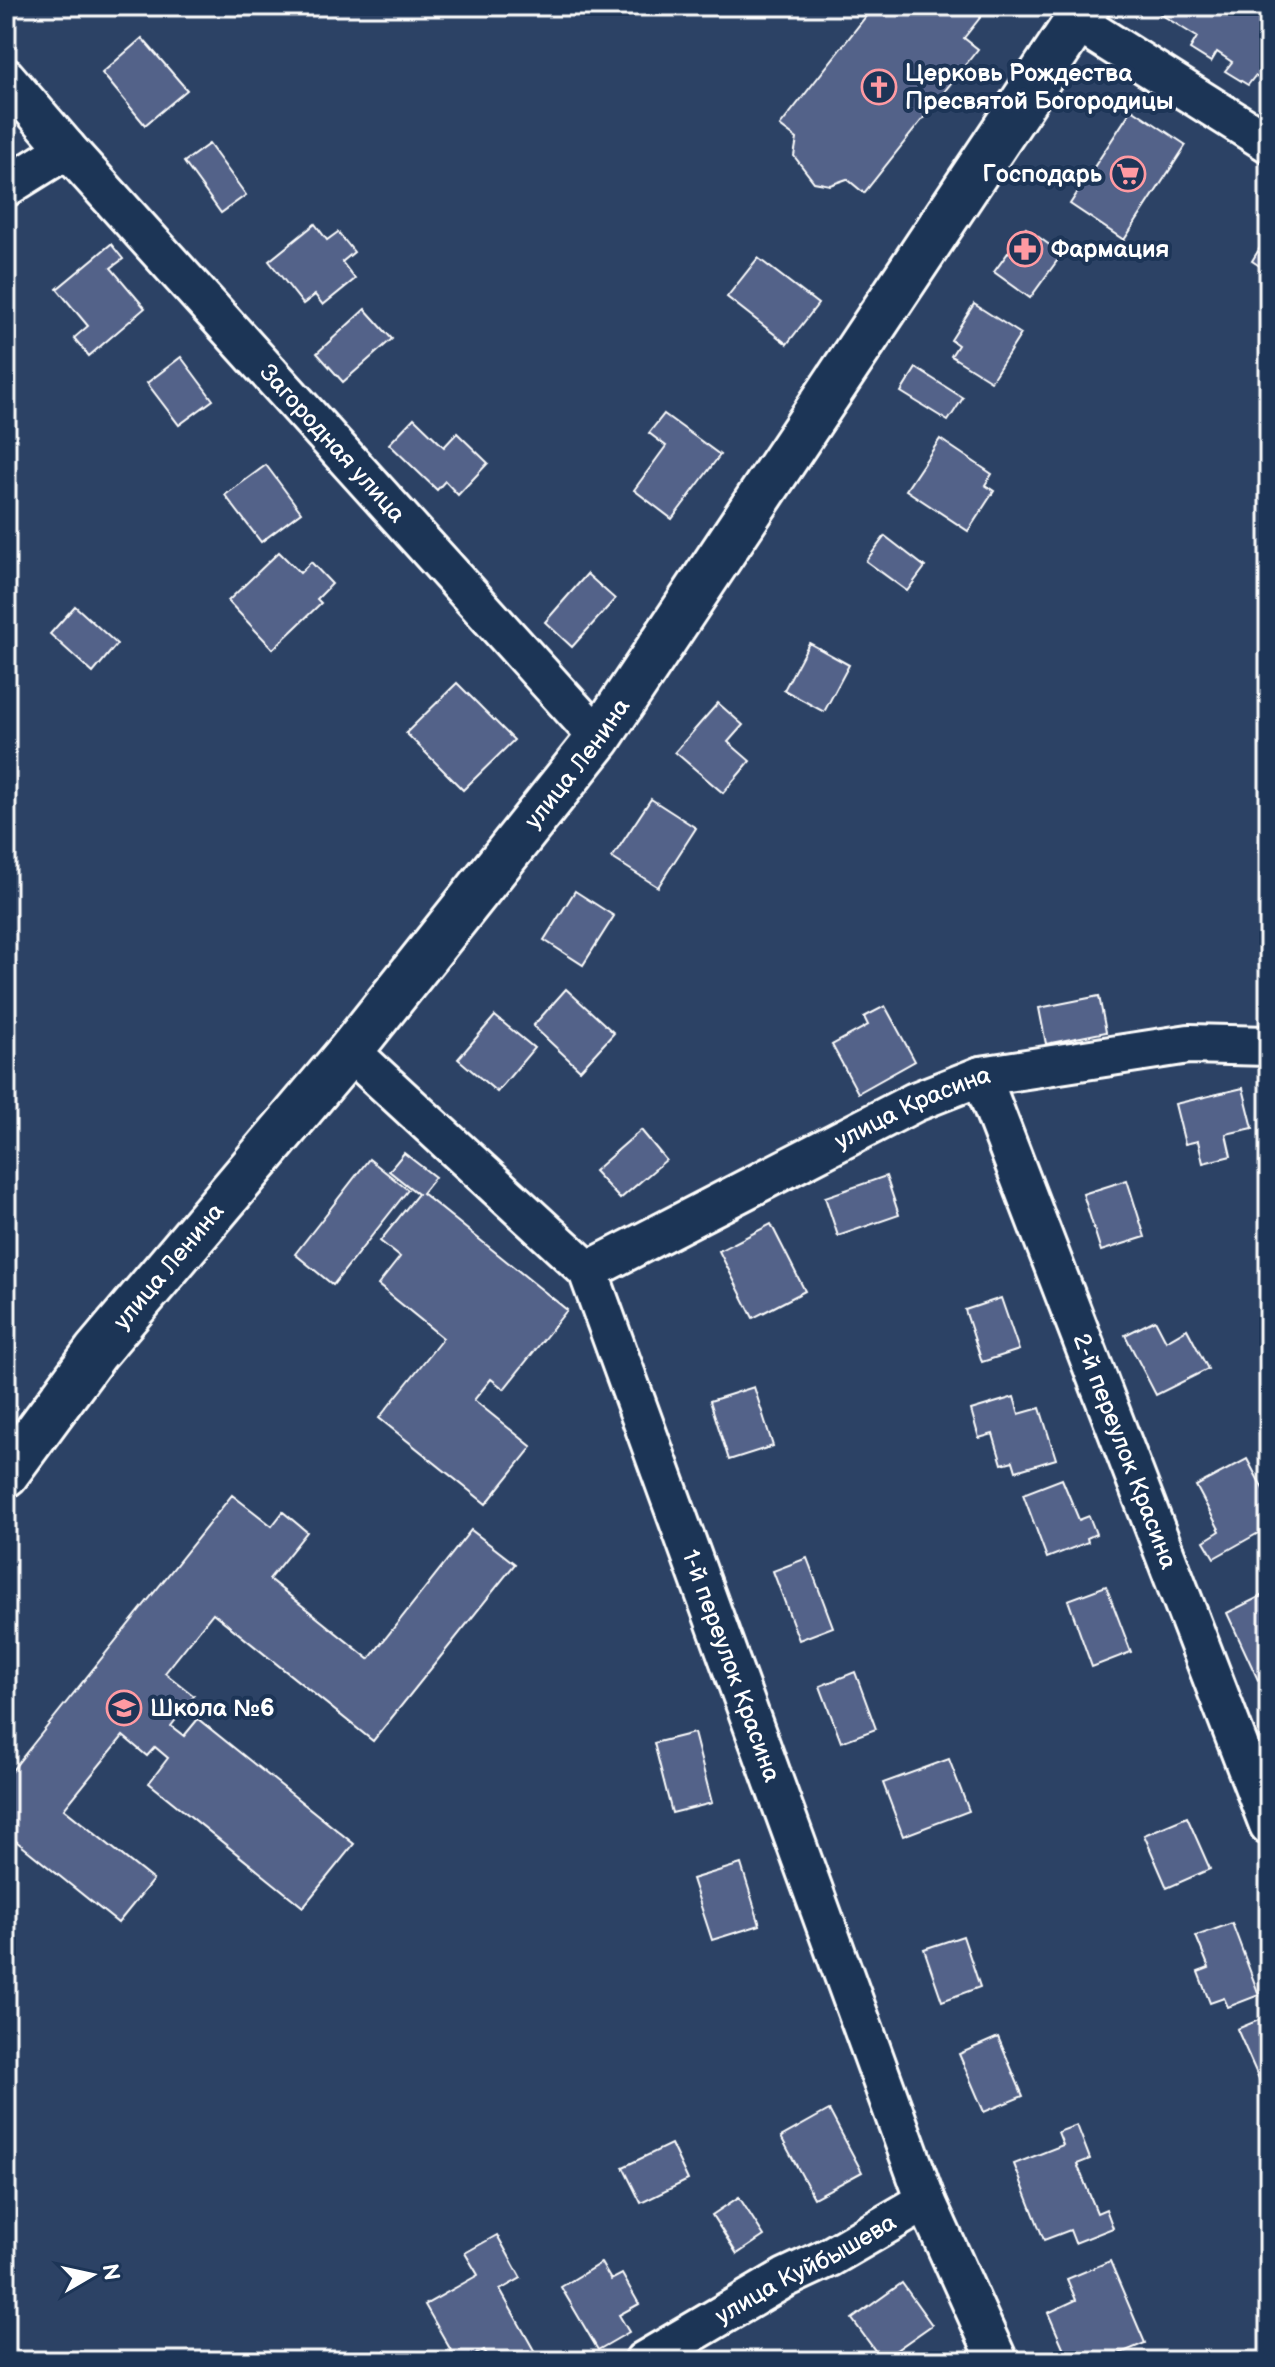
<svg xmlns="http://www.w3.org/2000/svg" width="1275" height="2367" font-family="'Balsamiq Sans',sans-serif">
<rect width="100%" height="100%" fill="#2c4265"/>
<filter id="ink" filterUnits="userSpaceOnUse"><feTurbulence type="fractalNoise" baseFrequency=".0125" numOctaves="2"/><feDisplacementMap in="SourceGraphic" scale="16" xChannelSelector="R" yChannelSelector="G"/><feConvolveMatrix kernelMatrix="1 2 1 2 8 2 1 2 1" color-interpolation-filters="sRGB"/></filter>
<g filter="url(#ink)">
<g fill="#536289" stroke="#fff" stroke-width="2">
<path d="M874 6H973L983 14 964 38 978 49 864 193 847 179 830 185 814 182 794 156 797 139 780 126Z"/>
<path d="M1160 6H1269V85L1255 76 1248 85 1225 71 1232 62 1217 52 1211 62 1190 49 1197 37 1157 12Z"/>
<path d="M142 38 187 90 145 125 102 73Z"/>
<path d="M1132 109 1186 145 1124 240 1070 204Z"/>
<path d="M6 129 17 141 6 152Z"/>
<path d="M209 144 246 195 221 213 184 162Z"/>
<path d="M315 224 327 240 338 232 354 252 342 262 355 279 323 305 315 295 303 304 269 261Z"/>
<path d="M1026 228 1062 254 1030 298 994 272Z"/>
<path d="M1269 233V272L1252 261Z"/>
<path d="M111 244 123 259 111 268 145 308 89 356 74 338 88 326 57 289Z"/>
<path d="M758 258 818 304 787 344 727 297Z"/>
<path d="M974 304 1021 334 991 381 951 356 958 345 951 340Z"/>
<path d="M365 309 392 339 343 382 317 353Z"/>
<path d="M181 357 213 400 179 425 147 383Z"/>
<path d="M916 368 963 398 948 421 901 392Z"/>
<path d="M664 414 720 455 672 519 634 490 666 446 649 433Z"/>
<path d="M414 418 444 447 457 433 488 463 458 495 445 481 437 490 389 444Z"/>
<path d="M940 439 992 474 985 485 994 491 968 531 906 490Z"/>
<path d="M266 465 301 512 261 542 225 495Z"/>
<path d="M885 536 925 567 907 591 866 561Z"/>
<path d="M279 552 300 573 311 562 332 584 317 599 321 603 273 649 228 601Z"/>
<path d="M587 574 615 599 572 647 545 622Z"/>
<path d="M75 606 117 644 93 673 50 634Z"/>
<path d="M809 643 849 665 824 712 784 690Z"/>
<path d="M457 683 514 740 463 790 406 733Z"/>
<path d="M718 703 743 725 728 742 750 761 723 793 675 752Z"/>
<path d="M651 799 696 828 658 887 612 858Z"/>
<path d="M575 891 614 916 583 965 544 940Z"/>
<path d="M566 989 614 1033 580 1070 533 1026Z"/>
<path d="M1099 996 1106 1032 1046 1044 1039 1008Z"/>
<path d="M885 1006 915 1061 858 1093 832 1045 868 1025 864 1017Z"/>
<path d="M495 1016 534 1048 497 1092 458 1059Z"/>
<path d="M1243 1088 1253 1128 1226 1134 1231 1156 1203 1163 1198 1141 1185 1144 1175 1104Z"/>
<path d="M641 1130 666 1160 620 1199 594 1171Z"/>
<path d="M404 1153 435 1177 422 1193 567 1310 504 1389 491 1379 474 1400 532 1447 486 1504 379 1418 443 1338 378 1285 400 1257 380 1241 418 1194 389 1171Z"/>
<path d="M369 1159 408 1190 333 1285 295 1254Z"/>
<path d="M886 1176 899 1215 838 1236 825 1197Z"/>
<path d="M1127 1180 1145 1237 1101 1251 1083 1194Z"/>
<path d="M771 1224 805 1291 753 1318 719 1251Z"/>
<path d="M1001 1298 1019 1350 982 1362 965 1310Z"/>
<path d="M1155 1320 1166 1341 1187 1329 1208 1369 1156 1395 1125 1335Z"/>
<path d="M754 1387 773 1446 729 1460 710 1401Z"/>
<path d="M1014 1397 1019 1414 1040 1408 1056 1459 1016 1471 1013 1461 1002 1464 993 1434 979 1438 971 1410Z"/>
<path d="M1247 1459 1269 1500V1527L1214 1558 1204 1541 1220 1531 1196 1486Z"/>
<path d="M1062 1479 1079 1520 1089 1516 1096 1534 1087 1538 1088 1542 1047 1558 1023 1494Z"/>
<path d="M232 1495 272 1526 283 1512 307 1532 269 1579 369 1659 471 1530 515 1564 373 1741 213 1613 165 1673 194 1696 171 1726 184 1736 198 1719 354 1844 303 1907 149 1783 168 1758 155 1747 147 1756 123 1736 64 1809 153 1880 118 1923 6 1833V1778Z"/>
<path d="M807 1558 833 1627 799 1640 773 1571Z"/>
<path d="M1106 1586 1131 1652 1092 1667 1068 1600Z"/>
<path d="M1269 1592V1675L1258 1680 1227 1613Z"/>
<path d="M855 1672 876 1729 841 1742 820 1686Z"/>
<path d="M694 1733 712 1803 672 1813 654 1743Z"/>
<path d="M949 1759 969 1811 903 1836 883 1783Z"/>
<path d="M1187 1817 1210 1869 1167 1888 1144 1835Z"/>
<path d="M741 1864 760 1925 712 1940 692 1879Z"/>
<path d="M1232 1923 1259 1995 1228 2007 1224 1998 1210 2003 1198 1972 1209 1968 1196 1936Z"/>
<path d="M963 1936 980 1987 942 2001 924 1949Z"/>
<path d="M1266 2017 1269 2023V2077L1260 2081 1237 2029Z"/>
<path d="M998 2037 1023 2096 984 2112 959 2054Z"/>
<path d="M829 2110 862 2172 814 2198 781 2137Z"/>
<path d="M1077 2125 1090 2159 1077 2164 1097 2213 1106 2209 1113 2228 1075 2243 1070 2230 1044 2240 1014 2164 1063 2145 1058 2132Z"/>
<path d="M671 2144 688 2180 641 2203 623 2167Z"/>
<path d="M739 2197 764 2236 737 2254 712 2215Z"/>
<path d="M497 2235 521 2278 500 2290 540 2361H491L484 2350 464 2361H457L425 2305 478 2275 465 2253Z"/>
<path d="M1110 2261 1145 2343 1102 2361H1069L1048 2313 1076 2300 1067 2279Z"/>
<path d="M601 2263 611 2280 622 2274 639 2304 619 2315 629 2332 598 2350 561 2287Z"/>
<path d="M902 2283 932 2325 882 2360 852 2319Z"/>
</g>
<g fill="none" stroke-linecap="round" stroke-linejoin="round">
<g stroke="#fff" stroke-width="44">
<g id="street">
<path d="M1077 22 1269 143"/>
<path id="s1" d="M6 78 67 149 599 738"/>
<path d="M6 187 67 149"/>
<path id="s2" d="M350 1051 588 1271 926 2201 998 2361"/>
<path id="s3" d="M981 1076 1269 1825"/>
<path id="s4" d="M588 1271 915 1102 981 1076 1189 1044 1269 1046"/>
<path id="s5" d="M644 2361 785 2278 830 2257 926 2201"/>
</g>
</g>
<g stroke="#fff" stroke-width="50">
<g id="secondary">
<path id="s6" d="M6 1474 96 1352 350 1051 599 738 1087 6"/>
</g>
</g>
<use href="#street" stroke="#1d3557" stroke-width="38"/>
<use href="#secondary" stroke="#1d3557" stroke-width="44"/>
</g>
</g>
<defs>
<g id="church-ring" transform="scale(1.8)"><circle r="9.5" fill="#1d3557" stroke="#ff9aa2" stroke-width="1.5"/><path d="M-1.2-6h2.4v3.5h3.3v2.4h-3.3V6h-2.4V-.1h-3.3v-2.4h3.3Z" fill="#ff9aa2"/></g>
<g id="supermarket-ring" transform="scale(1.8)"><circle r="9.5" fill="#1d3557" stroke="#ff9aa2" stroke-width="1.5"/><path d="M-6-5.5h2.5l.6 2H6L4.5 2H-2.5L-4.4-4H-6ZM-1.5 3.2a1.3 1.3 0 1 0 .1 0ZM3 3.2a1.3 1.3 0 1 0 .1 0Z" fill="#ff9aa2"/></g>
<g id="pharmacy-ring" transform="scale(1.8)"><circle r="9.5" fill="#1d3557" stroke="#ff9aa2" stroke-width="1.5"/><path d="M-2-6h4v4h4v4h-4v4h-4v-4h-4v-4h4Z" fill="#ff9aa2"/></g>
<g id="school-ring" transform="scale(1.8)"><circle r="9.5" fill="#1d3557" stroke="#ff9aa2" stroke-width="1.5"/><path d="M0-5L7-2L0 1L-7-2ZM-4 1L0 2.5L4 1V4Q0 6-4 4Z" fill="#ff9aa2"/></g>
</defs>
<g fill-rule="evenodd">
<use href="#church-ring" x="879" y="87"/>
<use href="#supermarket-ring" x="1128" y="174"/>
<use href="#pharmacy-ring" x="1025" y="249"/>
<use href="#school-ring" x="124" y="1708"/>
</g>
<g text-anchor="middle" stroke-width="8" stroke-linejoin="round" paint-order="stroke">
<g font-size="24" font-weight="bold" fill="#fff" stroke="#1d3557" text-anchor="start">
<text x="905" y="81">Церковь Рождества<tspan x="905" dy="28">Пресвятой Богородицы</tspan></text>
<text x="1102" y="182" text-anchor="end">Господарь</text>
<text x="1051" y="257">Фармация</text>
<text x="150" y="1716">Школа №6</text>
</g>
<g font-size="24" fill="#fff" stroke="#1d3557">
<text dy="8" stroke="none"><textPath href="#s1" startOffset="490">Загородная улица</textPath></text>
<text dy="8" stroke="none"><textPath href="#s6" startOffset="912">улица Ленина</textPath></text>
<text dy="8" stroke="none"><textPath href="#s4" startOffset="364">улица Красина</textPath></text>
<text dy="8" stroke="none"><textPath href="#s6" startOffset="264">улица Ленина</textPath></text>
<text dy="8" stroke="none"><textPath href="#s3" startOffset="402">2-й переулок Красина</textPath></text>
<text dy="8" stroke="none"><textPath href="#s2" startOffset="744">1-й переулок Красина</textPath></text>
<text dy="8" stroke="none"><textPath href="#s5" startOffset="186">улица Куйбышева</textPath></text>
</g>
</g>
<rect width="1275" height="2367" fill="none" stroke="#1d3557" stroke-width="32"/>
<rect x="16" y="16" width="1243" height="2335" fill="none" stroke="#fff" stroke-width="3" filter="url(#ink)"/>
<g transform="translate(92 2275) rotate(81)" stroke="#1d3557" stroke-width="6" paint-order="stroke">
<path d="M0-6L14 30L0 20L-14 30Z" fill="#ffffff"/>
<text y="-12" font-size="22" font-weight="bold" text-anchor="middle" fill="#ffffff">N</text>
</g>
</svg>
